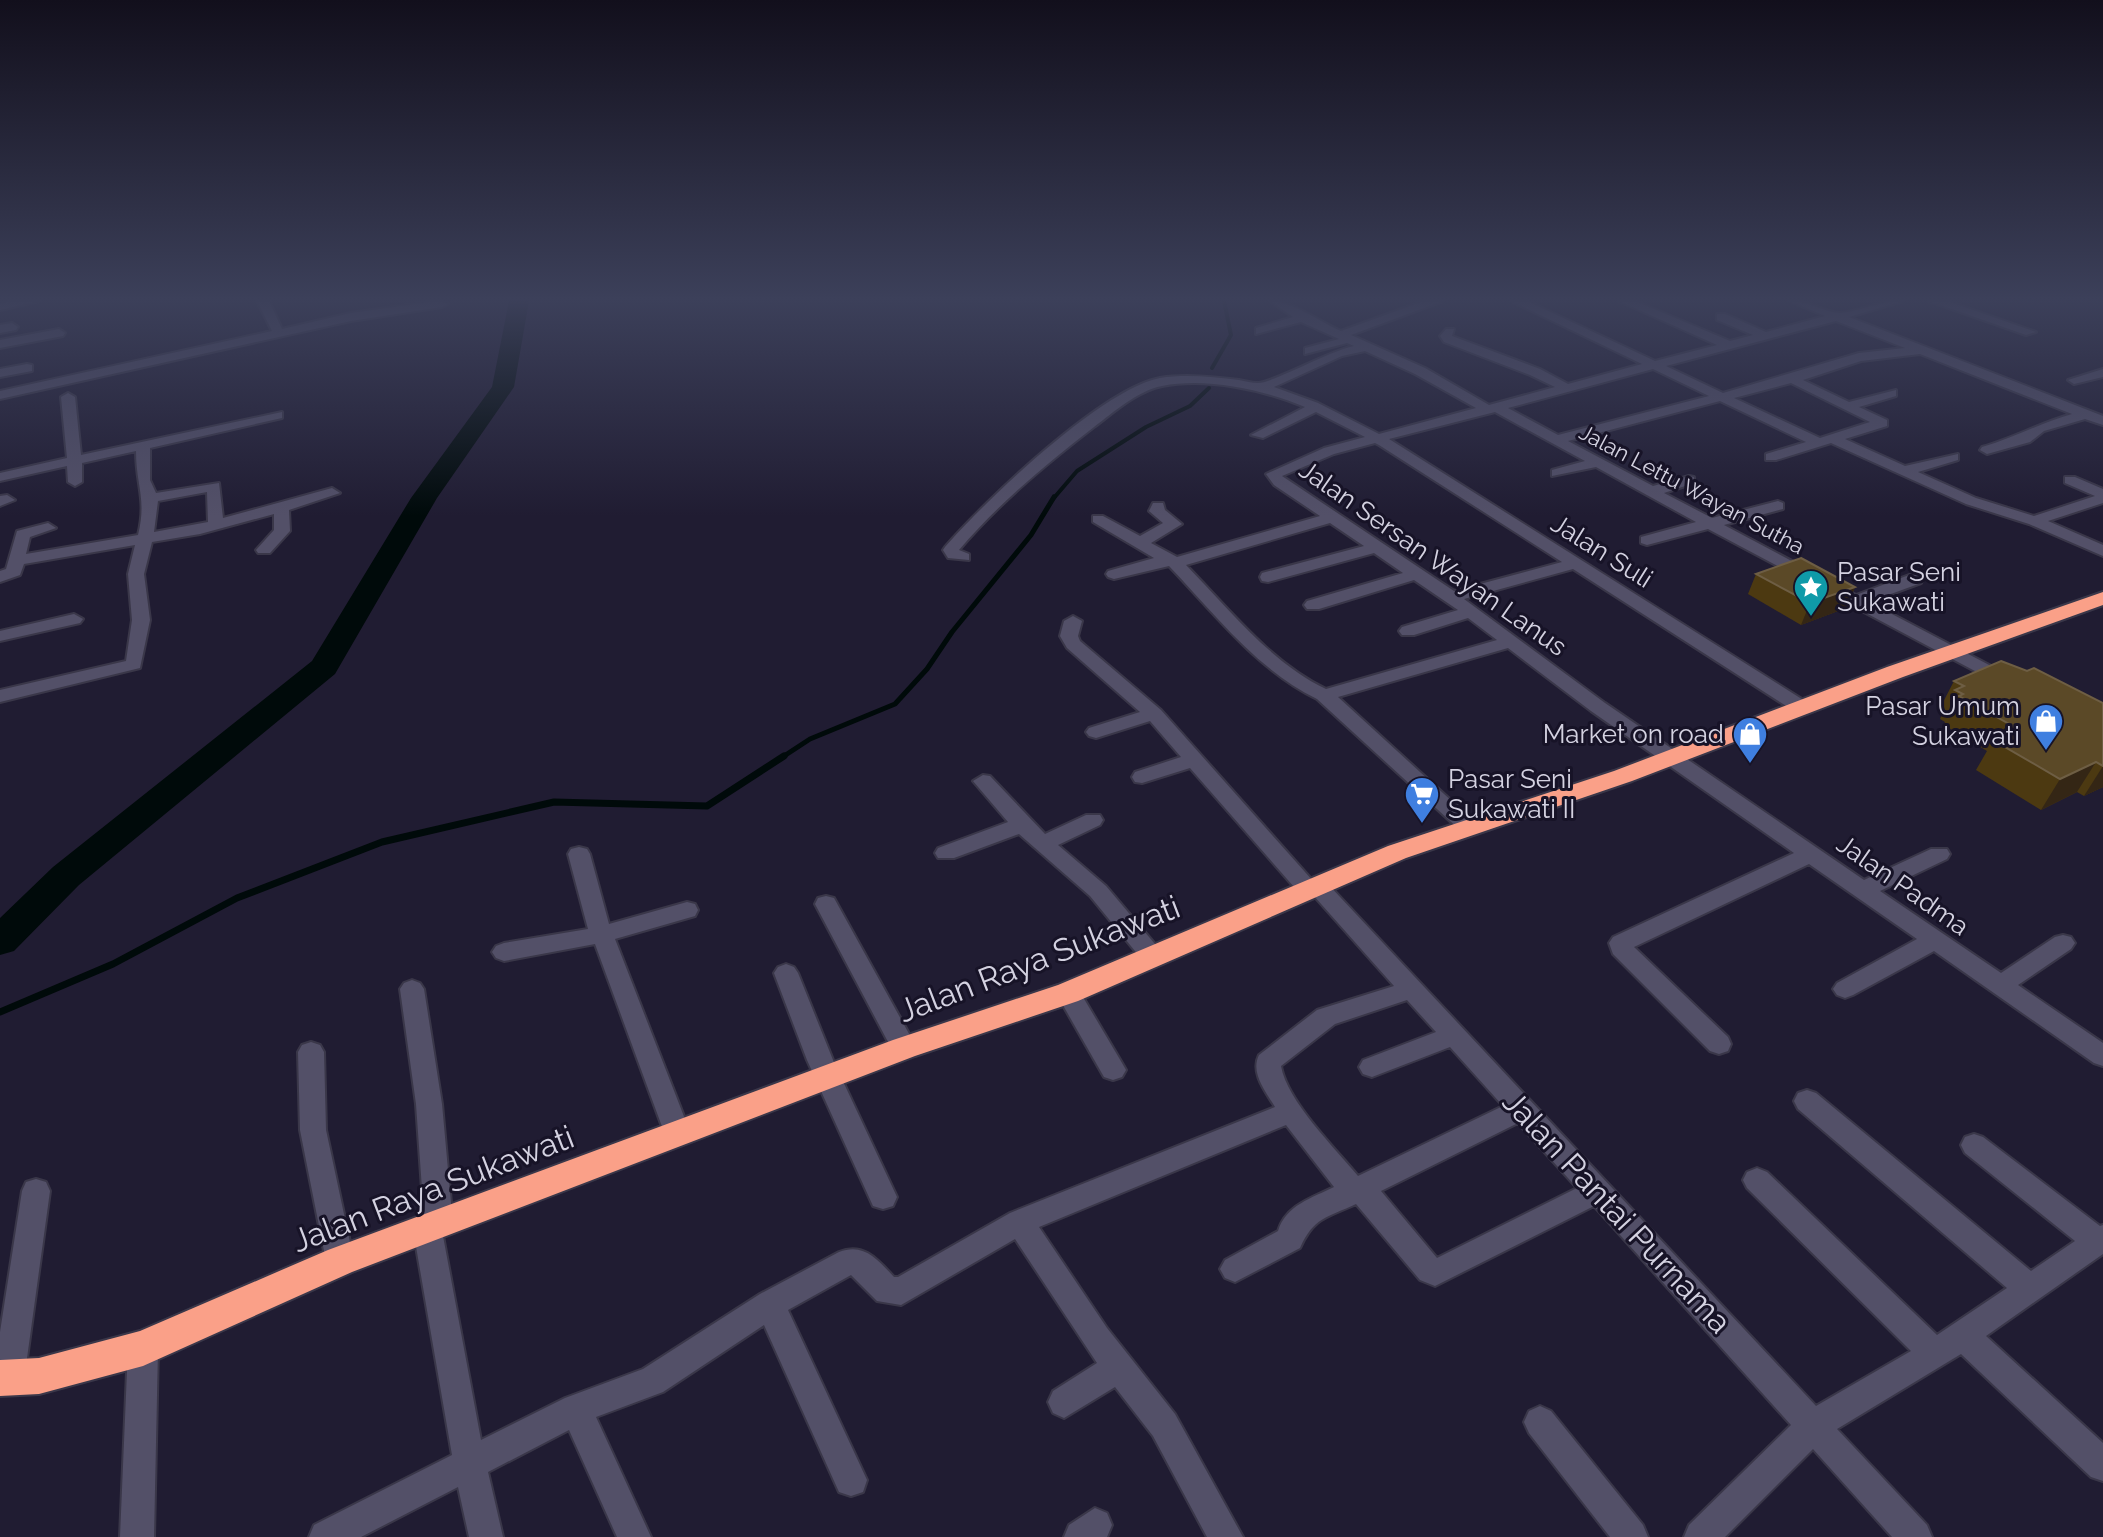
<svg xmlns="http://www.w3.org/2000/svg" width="2103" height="1537" font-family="Raleway,sans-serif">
<rect width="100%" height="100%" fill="#201c32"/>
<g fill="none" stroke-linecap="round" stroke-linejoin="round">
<g stroke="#000a0a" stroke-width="4">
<path d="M1212 368 1231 335 1224 301"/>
<path d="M1053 499 1077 471 1146 427 1190 406 1209 388"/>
</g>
<path stroke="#000a0a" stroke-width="5" d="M781 758 810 739 895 704 927 669 952 632 1031 535 1054 497"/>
<path stroke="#000a0a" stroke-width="7" d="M0 1012 113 964 237 898 382 842 554 802 707 806 784 756"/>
<path fill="#000a0a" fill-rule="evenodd" d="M509 301H529L514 387 437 498 335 674 79 885 14 951 0 955V918L53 867 312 661 411 498 492 387Z"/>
<g stroke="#3a3749" stroke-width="4">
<g id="minor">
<path d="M12 301H39L0 310V304Z"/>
<path d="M257 301H269L282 329 351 313 437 301 448 304 442 307 351 321 0 399V391L272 331Z"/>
<path d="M1270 301C1292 301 1320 322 1341 331L1424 301H1443L1351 335 1425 368 1489 405 1555 387 1530 375 1444 342 1440 336 1446 329H1454L1452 336 1540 369 1568 384 1642 364 1511 301H1527L1655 361 1717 345 1619 301H1635L1730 341 1753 335 1717 320V314H1725L1766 332 1825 316 1790 301C1809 301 1827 313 1840 313 1861 311 1880 301 1903 301L1849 317 2103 416V425L2085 419 2044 431 2030 442 1987 454 1980 450 1982 447C2014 438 2040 423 2072 414L1920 354 1861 361 1803 380 1849 402 1896 390V396L1859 407 1887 420V426L1845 439 1905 466 1958 454V460L1918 472 1976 498 2034 516 2095 496 2065 483V477H2075L2103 489V503L2048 521 2103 545V556L2029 524 1966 504 1831 443 1776 460H1766V454L1806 442 1720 401 1568 441 1653 486 1689 476 1694 477V483L1664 493 1712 518 1778 501 1783 503V509L1724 525 1856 595 1909 575H1921L1923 579 1921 583 1869 602 2012 677 2014 681 2005 687 1708 529 1647 545 1641 543V537L1696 522 1596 467 1552 476V470L1585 461 1495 412 1389 439 1808 703 1810 707 1808 711H1794L1573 569 1464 599 1605 703 1864 880 1931 849H1947L1950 854 1947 859 1880 891 2001 973 2055 937 2063 935 2071 937 2075 943 2071 949 2018 985 2103 1043V1066L2094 1063 1934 951 1853 995 1845 998 1837 995 1833 989 1837 983 1917 939 1809 864 1634 947 1728 1037 1731 1044 1728 1051 1719 1054 1710 1051 1613 954 1609 943 1613 937 1794 853 1591 711 1508 648 1338 697 1479 826 1475 831H1461L1317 699C1257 670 1215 614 1169 566L1114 579 1108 577 1106 574 1108 571 1154 558 1093 522V516H1103L1140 536 1163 523 1149 511 1153 503H1163L1165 510 1182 524 1151 543 1177 557 1320 516 1274 485 1266 474 1324 448 1365 437 1316 412 1263 438 1251 435 1305 407C1264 390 1207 377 1162 386 1137 391 1114 412 1094 427 1045 465 999 503 959 550L969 554V560L948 558 943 550 945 547C985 501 1102 389 1160 378 1185 374 1214 377 1239 380 1245 381 1252 383 1258 383 1273 383 1329 351 1354 346L1347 343 1305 354V348L1339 339 1301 322 1256 334V328L1293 317ZM1836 321 1905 348 1859 353 1723 393 1666 366ZM1365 351 1415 374 1476 408 1379 434 1318 403 1274 387 1342 356ZM1653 369 1709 396 1558 435 1508 408ZM1791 383 1870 422 1820 438 1734 398ZM1375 443 1379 445 1562 562 1454 591 1282 476 1334 454ZM1330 523 1364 546 1262 573 1260 577 1262 581 1268 582 1374 553 1403 573 1307 601 1304 605 1307 609H1319L1414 580 1458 610 1402 627 1399 631 1402 635H1414L1468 618 1497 640 1326 689C1270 662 1229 609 1186 565Z"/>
<path d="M1929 301H1947L2036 332 2026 335Z"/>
<path d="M12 323 18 327 16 330 0 333V325Z"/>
<path d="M59 329 65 333 63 336 0 348V340Z"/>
<path d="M27 364 32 365V371L0 377V369Z"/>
<path d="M2103 369V377L2074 384 2068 380Z"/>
<path d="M68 393 75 397 81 455 282 412V418L150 448V480L156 493 219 483 223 518 332 488 340 493 289 510 290 531 270 553H258L256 550 274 530V514L200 534 152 542 144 574 150 620 140 668 0 702V690L126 661 132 620 128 574 135 545 24 564 20 575 0 582V571L6 569 17 531 48 523 56 528 30 537 26 554 138 535C147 499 136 486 136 451L82 463V482L75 486 68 482 67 466 0 481V473L67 458 61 397ZM207 492 208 522 154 532 158 501Z"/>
<path d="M0 496 7 495 15 500 0 506Z"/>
<path d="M74 614 83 619 80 623 0 641V631Z"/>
<path d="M1073 616 1082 621 1078 636 1080 641 1161 710 1313 881 1326 882 1816 1406 1911 1351 1747 1188 1743 1180 1747 1172 1757 1168 1767 1172 1937 1335 2007 1288 1798 1109 1794 1101 1798 1093 1807 1090 1816 1093 2031 1271 2075 1241 1965 1153 1961 1145 1965 1137 1974 1134 1983 1137 2100 1226 2103 1225V1254L1986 1336 2103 1443V1481L2091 1477 1961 1354 1837 1429 1927 1525 1932 1537H1892L1813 1449 1725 1537H1684L1689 1525 1791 1425 1594 1206 1435 1286 1420 1280 1356 1204C1326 1218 1314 1217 1300 1248L1235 1282 1225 1278 1220 1269 1225 1260 1278 1231C1286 1205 1312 1198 1334 1187L1286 1125 1039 1227 1107 1328 1175 1414 1243 1537H1207L1153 1436 1115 1387 1064 1418 1053 1413 1048 1402 1053 1391 1097 1363 1015 1239 901 1305 877 1301 851 1275 788 1310 867 1480 863 1492 851 1496 839 1492 764 1325 663 1392 596 1417 651 1537H617L569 1430 488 1472 503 1537H469L458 1487 361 1537H309L314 1525 452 1455 413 1229 417 1220 424 1217 416 1104 400 989 404 983 412 980 420 983 424 989 442 1104 453 1225 449 1234 443 1236 481 1440 565 1398 643 1369 760 1294 839 1252C864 1242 878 1260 894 1277H898L1010 1213 1275 1107C1266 1092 1250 1073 1259 1055L1317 1010 1394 986 1314 896 1301 895 1190 768 1142 783 1135 782 1132 777 1135 772 1181 757 1150 721 1096 738 1089 736 1086 732 1089 728 1140 712 1067 648 1060 636 1064 621ZM1407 1000 1436 1032 1363 1060 1359 1067 1363 1074 1372 1077 1450 1047 1503 1106 1358 1176C1335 1148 1287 1101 1281 1066L1335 1024ZM1518 1123 1577 1188 1437 1258 1381 1191Z"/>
<path d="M983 775 990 776 1045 834 1086 815H1100L1103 820 1100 825 1058 845 1106 886 1160 950 1164 956 1160 962 1152 965 1144 962 1090 896 1019 834 954 858H938L935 853 938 848 1008 822 973 781Z"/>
<path d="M579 847 587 849 590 854 609 924 687 902 695 904 698 910 695 916 615 939 690 1132 686 1140 677 1143 668 1140 664 1132 595 944 504 961 496 958 492 952 496 946 504 943 588 929 568 854 571 849Z"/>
<path d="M826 896 834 898 913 1041 917 1048 913 1055 904 1058 895 1055 815 904 818 898Z"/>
<path d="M786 964 794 967 798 973 833 1060 897 1197 893 1206 883 1209 873 1206 807 1060 774 973 778 967Z"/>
<path d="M1068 984 1077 987 1122 1063 1126 1070 1122 1077 1113 1080 1104 1077 1056 993 1059 987Z"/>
<path d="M311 1042 320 1045 324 1052 326 1130 354 1261 350 1270 340 1274 330 1270 326 1261 300 1130 298 1052 302 1045Z"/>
<path d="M36 1179 46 1182 50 1191 24 1380 19 1391 8 1395 0 1392V1332L22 1191 26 1182Z"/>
<path d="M143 1333 154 1338 158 1348 154 1537H120L128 1348 132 1338Z"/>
<path d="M1540 1406 1551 1411 1643 1525 1648 1537H1610L1529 1433 1524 1422 1529 1411Z"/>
<path d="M1095 1508 1107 1513 1112 1525 1107 1537H1064L1069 1525Z"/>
</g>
</g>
<g stroke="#3a3749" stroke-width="4">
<path id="highway" d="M2103 592V605L1903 677 1632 781 1406 858 1078 1001 915 1056 352 1272 143 1366 39 1394 0 1396V1360L39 1358 140 1331 328 1250 893 1040 1058 985 1388 846 1614 771 1887 667Z"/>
</g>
<use href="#minor" fill="#535068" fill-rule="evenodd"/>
<use href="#highway" fill="#faa088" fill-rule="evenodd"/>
</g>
<g fill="#4c3911">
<path d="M1756 574 1855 587 1846 608 1801 625 1748 594Z"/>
<path d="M1954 681 2103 703V787L2084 796 2077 792 2041 810 1976 770 1987 751 1944 725 1945 722 1940 719 1943 712 1939 710Z"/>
</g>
<g fill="#342615">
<path d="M1855 587 1846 608 1801 625 1810 603Z"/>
<path d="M2096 762 2077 792 2041 810 2060 779Z"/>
<path d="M2103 766V787L2084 796Z"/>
</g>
<g fill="#5b4927" stroke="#6e5e44" stroke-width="2">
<path d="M1801 558 1855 587 1810 603 1756 574Z"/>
<path d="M2001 661 2027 671 2034 668 2103 703V766L2096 762 2060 779 1993 740 2018 729 1959 696 1963 694 1955 690 1964 686 1954 681Z"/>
</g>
<linearGradient id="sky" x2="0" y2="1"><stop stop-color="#120f1c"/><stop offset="0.58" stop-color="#3c405a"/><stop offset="1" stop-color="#3c405a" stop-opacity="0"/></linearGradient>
<rect width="2103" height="516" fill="url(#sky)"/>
<defs>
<g id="sight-pin" transform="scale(1.8)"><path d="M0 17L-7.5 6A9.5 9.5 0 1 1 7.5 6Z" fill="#0f9aa8" stroke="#171327"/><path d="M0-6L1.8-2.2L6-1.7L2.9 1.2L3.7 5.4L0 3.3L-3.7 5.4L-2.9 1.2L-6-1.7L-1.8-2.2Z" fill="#fff"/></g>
<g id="shop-pin" transform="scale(1.8)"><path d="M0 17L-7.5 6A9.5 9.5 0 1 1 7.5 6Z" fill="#3f7fe0" stroke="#171327"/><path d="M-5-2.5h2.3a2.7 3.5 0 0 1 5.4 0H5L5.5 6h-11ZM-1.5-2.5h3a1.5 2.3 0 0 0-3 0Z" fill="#fff"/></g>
<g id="supermarket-pin" transform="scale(1.8)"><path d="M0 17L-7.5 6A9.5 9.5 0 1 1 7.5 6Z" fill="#3f7fe0" stroke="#171327"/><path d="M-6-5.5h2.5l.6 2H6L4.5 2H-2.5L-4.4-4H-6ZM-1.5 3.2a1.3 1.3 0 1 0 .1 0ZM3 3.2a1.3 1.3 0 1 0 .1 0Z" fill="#fff"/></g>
</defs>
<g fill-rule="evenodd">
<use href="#sight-pin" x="1811" y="587"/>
<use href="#shop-pin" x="2046" y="721"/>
<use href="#shop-pin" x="1750" y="734"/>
<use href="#supermarket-pin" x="1422" y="794"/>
</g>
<g text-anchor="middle" stroke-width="6" stroke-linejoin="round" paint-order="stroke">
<g font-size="22" fill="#d4d2e1" stroke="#171327">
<text transform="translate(1692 489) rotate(28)" y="8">Jalan Lettu Wayan Sutha</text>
</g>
<g font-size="26" fill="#d4d2e1" stroke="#171327">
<text transform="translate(1602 551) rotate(32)" y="9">Jalan Suli</text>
<text transform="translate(1433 558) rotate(35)" y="9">Jalan Sersan Wayan Lanus</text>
<text transform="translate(1903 885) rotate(35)" y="9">Jalan Padma</text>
</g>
<g font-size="26" fill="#d4d2e1" stroke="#171327" text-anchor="start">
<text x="1837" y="581">Pasar Seni<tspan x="1837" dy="30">Sukawati</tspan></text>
<text x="2020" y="715" text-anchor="end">Pasar Umum<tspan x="2020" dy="30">Sukawati</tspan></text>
<text x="1724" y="743" text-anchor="end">Market on road</text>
<text x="1448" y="788">Pasar Seni<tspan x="1448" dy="30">Sukawati II</tspan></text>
</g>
<g font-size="32" fill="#d4d2e1" stroke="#171327">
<text transform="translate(1039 959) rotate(-21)" y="11">Jalan Raya Sukawati</text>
<text transform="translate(433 1189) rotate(-21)" y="11">Jalan Raya Sukawati</text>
<text transform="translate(1617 1212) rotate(47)" y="11">Jalan Pantai Purnama</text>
</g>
</g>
</svg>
